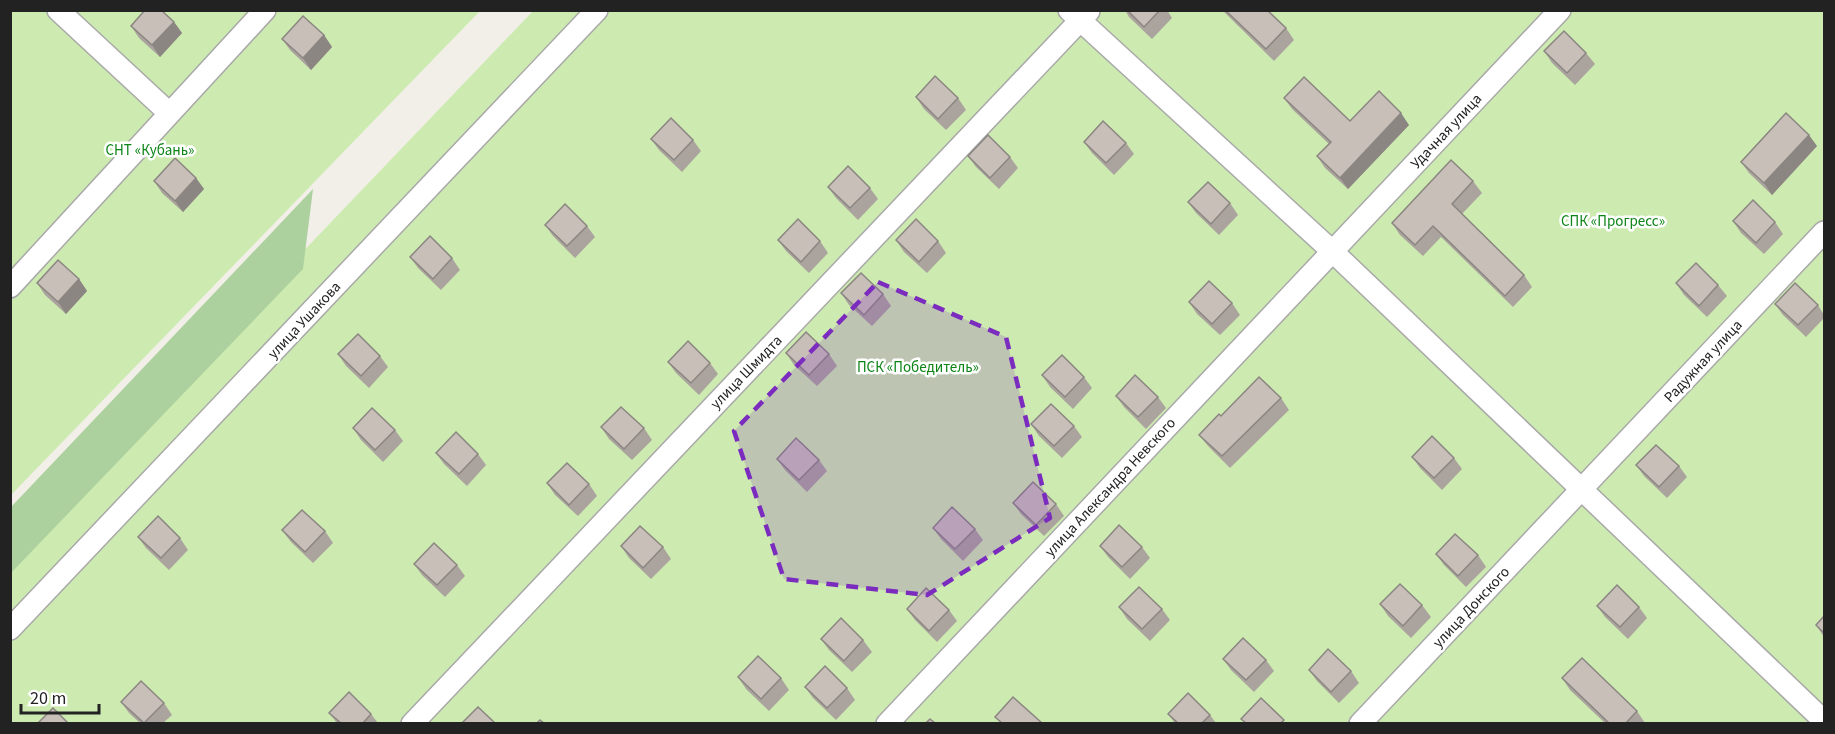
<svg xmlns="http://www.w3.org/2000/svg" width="1835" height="734" font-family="'Source Sans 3',sans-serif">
<rect width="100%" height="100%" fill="#f2efe9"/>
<g fill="#cdebb0">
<path d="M11 11H480L11 495Z"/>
<path d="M533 11H1824V723H11L10 558Z"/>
</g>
<path fill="#add19e" d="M313 189 303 269 11 573V507Z"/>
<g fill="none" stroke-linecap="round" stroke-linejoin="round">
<g stroke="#a9a9a9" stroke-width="24">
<g id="street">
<path d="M58 10 169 113"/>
<path d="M1069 10 1332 251 1824 721"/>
<path d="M10 287 265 10"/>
<path d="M10 629 597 10"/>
<path d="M412 724 1089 11"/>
<path d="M887 724 1560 10"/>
<path d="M1360 724 1824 232"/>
</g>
</g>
<use href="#street" stroke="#fff" stroke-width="21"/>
</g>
<g fill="#aba49e">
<path d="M1125 10H1167L1172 18 1152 39 1129 17Z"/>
<path d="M1222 10H1267L1286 28 1294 40 1274 61Z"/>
<path d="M174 22 182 33 160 57 139 38 131 26Z"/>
<path d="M324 35 332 47 311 70 290 50 282 39Z"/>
<path d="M1544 51 1586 53 1595 64 1575 85 1552 63Z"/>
<path d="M916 97 958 98 966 110 946 130 924 109Z"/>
<path d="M1284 98 1350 121 1409 125 1348 189 1325 168 1317 156 1329 144 1292 109Z"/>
<path d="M651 139 693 140 701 151 682 172 659 150Z"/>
<path d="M1084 142 1126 143 1134 154 1114 175 1092 153Z"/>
<path d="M1817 146 1772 195 1749 173 1741 162Z"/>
<path d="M968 156 1010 157 1018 168 999 189 976 167Z"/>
<path d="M196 178 204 189 183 212 162 193 154 181Z"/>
<path d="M1473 181 1482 193 1462 214 1524 275 1532 287 1513 307 1441 237 1423 256 1400 235 1392 223Z"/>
<path d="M828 187 870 188 878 199 858 220 836 198Z"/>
<path d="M1188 202 1230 203 1238 215 1219 235 1196 213Z"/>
<path d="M1733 221 1775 222 1783 234 1764 254 1741 233Z"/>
<path d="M545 225 587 226 595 237 575 258 553 236Z"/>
<path d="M778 240 820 241 828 253 809 273 786 251Z"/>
<path d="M896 240 938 241 946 253 927 273 904 252Z"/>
<path d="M410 257 452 258 460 270 441 290 418 268Z"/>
<path d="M79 279 87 291 66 314 45 295 37 283Z"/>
<path d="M1676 283 1718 285 1727 296 1707 317 1684 295Z"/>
<path d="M841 293 883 294 891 306 872 326 849 305Z"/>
<path d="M1189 302 1232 303 1240 315 1220 335 1197 314Z"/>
<path d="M1775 304 1818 305 1824 315V318L1806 337 1783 315Z"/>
<path d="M786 353 829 354 837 366 817 386 794 365Z"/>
<path d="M338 354 380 356 388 367 369 388 346 366Z"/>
<path d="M668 362 710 363 718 374 699 395 676 373Z"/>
<path d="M1042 375 1084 377 1092 388 1073 409 1050 387Z"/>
<path d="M1116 396 1158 397 1166 408 1146 429 1124 407Z"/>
<path d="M1281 398 1289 410 1230 468 1208 446 1199 435Z"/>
<path d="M1031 424 1074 426 1082 437 1062 458 1039 436Z"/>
<path d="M601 427 644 428 652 440 632 460 609 439Z"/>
<path d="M353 428 395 430 403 441 383 462 361 440Z"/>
<path d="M436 453 478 454 486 465 467 486 444 464Z"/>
<path d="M1412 457 1454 458 1462 469 1442 490 1420 468Z"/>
<path d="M777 459 819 460 827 471 807 492 785 470Z"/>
<path d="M1636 465 1679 466 1687 477 1667 498 1644 476Z"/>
<path d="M547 483 589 484 597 496 578 516 555 495Z"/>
<path d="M1013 503 1056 504 1064 516 1044 536 1021 514Z"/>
<path d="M933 528 975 529 983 540 963 561 941 539Z"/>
<path d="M282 530 325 531 333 543 313 563 291 542Z"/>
<path d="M138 537 180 538 188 550 169 570 146 548Z"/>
<path d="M621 546 663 547 671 559 651 579 629 558Z"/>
<path d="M1100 546 1142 547 1150 558 1130 579 1108 557Z"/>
<path d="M1436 554 1478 555 1486 567 1466 587 1444 565Z"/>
<path d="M414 564 457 565 465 576 445 597 422 575Z"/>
<path d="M1380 604 1422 605 1431 617 1411 638 1388 616Z"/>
<path d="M1597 606 1639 607 1647 618 1628 639 1605 617Z"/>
<path d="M1119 607 1162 609 1170 620 1150 641 1127 619Z"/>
<path d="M907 609 949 610 957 621 937 642 915 620Z"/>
<path d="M1824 616V637L1816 625Z"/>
<path d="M821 639 863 640 872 652 852 672 829 650Z"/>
<path d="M1223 659 1266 660 1274 671 1254 692 1231 670Z"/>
<path d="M1309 670 1351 671 1359 683 1339 703 1317 681Z"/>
<path d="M738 677 781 678 789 690 769 711 746 689Z"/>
<path d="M1562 678 1637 711 1645 723H1605L1570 690Z"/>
<path d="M805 687 847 688 855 700 836 720 813 698Z"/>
<path d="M121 702 164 703 172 715 163 723H140L129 713Z"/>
<path d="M329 713 371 714 378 723H337Z"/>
<path d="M1168 714 1210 715 1216 723H1175Z"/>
</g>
<g fill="#8b8681">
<path d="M174 22 182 33 160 57 152 45Z"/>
<path d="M324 35 332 47 311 70 303 58Z"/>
<path d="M1401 113 1409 125 1348 189 1340 178Z"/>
<path d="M1809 135 1817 146 1772 195 1764 183Z"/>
<path d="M196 178 204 189 183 212 175 201Z"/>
<path d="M79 279 87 291 66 314 58 302Z"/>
</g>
<g fill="#c7bfb8" stroke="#8b8681" stroke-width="1.5">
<path d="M145 10H161L174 22 152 45 131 26Z"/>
<path d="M1127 10H1160L1144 27Z"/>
<path d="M1225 10H1267L1286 28 1266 49Z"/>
<path d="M303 16 324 35 303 58 282 39Z"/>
<path d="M1564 31 1586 53 1567 73 1544 51Z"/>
<path d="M935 76 958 98 938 119 916 97Z"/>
<path d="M1304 77 1350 121 1379 91 1401 113 1340 178 1317 156 1331 142 1284 98Z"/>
<path d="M1786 113 1809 135 1764 183 1741 162Z"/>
<path d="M671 118 693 140 674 160 651 139Z"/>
<path d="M1103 121 1126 143 1106 163 1084 142Z"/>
<path d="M988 135 1010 157 990 178 968 156Z"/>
<path d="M175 158 196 178 175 201 154 181Z"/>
<path d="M1451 160 1473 181 1452 204 1524 275 1505 296 1433 226 1415 245 1392 223Z"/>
<path d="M848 166 870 188 850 208 828 187Z"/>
<path d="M1208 182 1230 203 1211 224 1188 202Z"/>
<path d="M1753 200 1775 222 1756 243 1733 221Z"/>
<path d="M565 204 587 226 567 246 545 225Z"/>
<path d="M798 219 820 241 801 262 778 240Z"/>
<path d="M916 219 938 241 919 262 896 240Z"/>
<path d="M430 236 452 258 433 279 410 257Z"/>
<path d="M58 260 79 279 58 302 37 283Z"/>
<path d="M1696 263 1718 285 1699 306 1676 283Z"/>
<path d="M861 273 883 294 864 315 841 293Z"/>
<path d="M1209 281 1232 303 1212 324 1189 302Z"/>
<path d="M1795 283 1818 305 1798 325 1775 304Z"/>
<path d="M806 332 829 354 809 375 786 353Z"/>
<path d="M358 334 380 356 361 376 338 354Z"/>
<path d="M688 341 710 363 691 383 668 362Z"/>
<path d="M1062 355 1084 377 1065 397 1042 375Z"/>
<path d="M1135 375 1158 397 1138 417 1116 396Z"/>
<path d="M1259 377 1281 398 1222 456 1199 435 1219 414 1221 416Z"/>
<path d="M1051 404 1074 426 1054 446 1031 424Z"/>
<path d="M621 407 644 428 624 449 601 427Z"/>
<path d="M372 408 395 430 375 450 353 428Z"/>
<path d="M456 432 478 454 459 474 436 453Z"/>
<path d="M1432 436 1454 458 1434 478 1412 457Z"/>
<path d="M796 438 819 460 799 480 777 459Z"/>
<path d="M1656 445 1679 466 1659 487 1636 465Z"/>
<path d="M567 463 589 484 569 505 547 483Z"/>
<path d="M1033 482 1056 504 1036 525 1013 503Z"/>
<path d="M952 507 975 529 955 549 933 528Z"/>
<path d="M302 510 325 531 305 552 282 530Z"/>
<path d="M158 516 180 538 161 558 138 537Z"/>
<path d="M1119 525 1142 547 1122 567 1100 546Z"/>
<path d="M640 526 663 547 643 568 621 546Z"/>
<path d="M1455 534 1478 555 1458 576 1436 554Z"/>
<path d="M434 543 457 565 437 585 414 564Z"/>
<path d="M1400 584 1422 605 1403 626 1380 604Z"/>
<path d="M1617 585 1639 607 1620 627 1597 606Z"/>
<path d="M1139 587 1162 609 1142 629 1119 607Z"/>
<path d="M926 588 949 610 929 631 907 609Z"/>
<path d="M1824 616V633L1816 625Z"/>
<path d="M841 618 863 640 844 661 821 639Z"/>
<path d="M1243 638 1266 660 1246 680 1223 659Z"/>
<path d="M1328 649 1351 671 1331 692 1309 670Z"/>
<path d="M758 656 781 678 761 699 738 677Z"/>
<path d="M1582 658 1637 711 1626 723H1609L1562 678Z"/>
<path d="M825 666 847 688 827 708 805 687Z"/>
<path d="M141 681 164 703 144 723 121 702Z"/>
<path d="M349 692 371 714 363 723H341L329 713Z"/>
<path d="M1188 693 1210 715 1202 723H1178L1168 714Z"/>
<path d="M1013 697 1042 723H1002L995 717Z"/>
<path d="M1261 698 1284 720 1281 723H1246L1241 719Z"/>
<path d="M478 707 495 723H462Z"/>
<path d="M53 708 68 723H38Z"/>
<path d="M930 719 935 723H926Z"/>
<path d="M540 720 544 723H537Z"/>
</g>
<path fill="#7b2cbf" fill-opacity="0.2" stroke="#7b2cbf" stroke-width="4.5" stroke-dasharray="12 8" stroke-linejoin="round" d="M878 282 1006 337 1050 518 927 595 784 579 734 431Z"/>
<g text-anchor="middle" stroke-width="5" stroke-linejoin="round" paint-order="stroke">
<g font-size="15" fill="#222" stroke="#fff">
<text transform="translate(1446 131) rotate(-47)" y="5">Удачная улица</text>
<text transform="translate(304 320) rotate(-47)" y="5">улица Ушакова</text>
<text transform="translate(1703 361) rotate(-47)" y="5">Радужная улица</text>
<text transform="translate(746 372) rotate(-46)" y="5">улица Шмидта</text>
<text transform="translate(1110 487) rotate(-47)" y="5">улица Александра Невского</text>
<text transform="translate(1471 607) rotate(-47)" y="5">улица Донского</text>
</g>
<g font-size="15" fill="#0c8416" stroke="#fff">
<text x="150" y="155">СНТ «Кубань»</text>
<text x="1613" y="226">СПК «Прогресс»</text>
<text x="918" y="372">ПСК «Победитель»</text>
</g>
</g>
<rect width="1835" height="734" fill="none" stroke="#222222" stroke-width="24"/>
<path d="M21 704v9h78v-9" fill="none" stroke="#222222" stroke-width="3"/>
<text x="30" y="704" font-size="18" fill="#222222" stroke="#ffffff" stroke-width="4.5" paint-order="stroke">20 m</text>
</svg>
